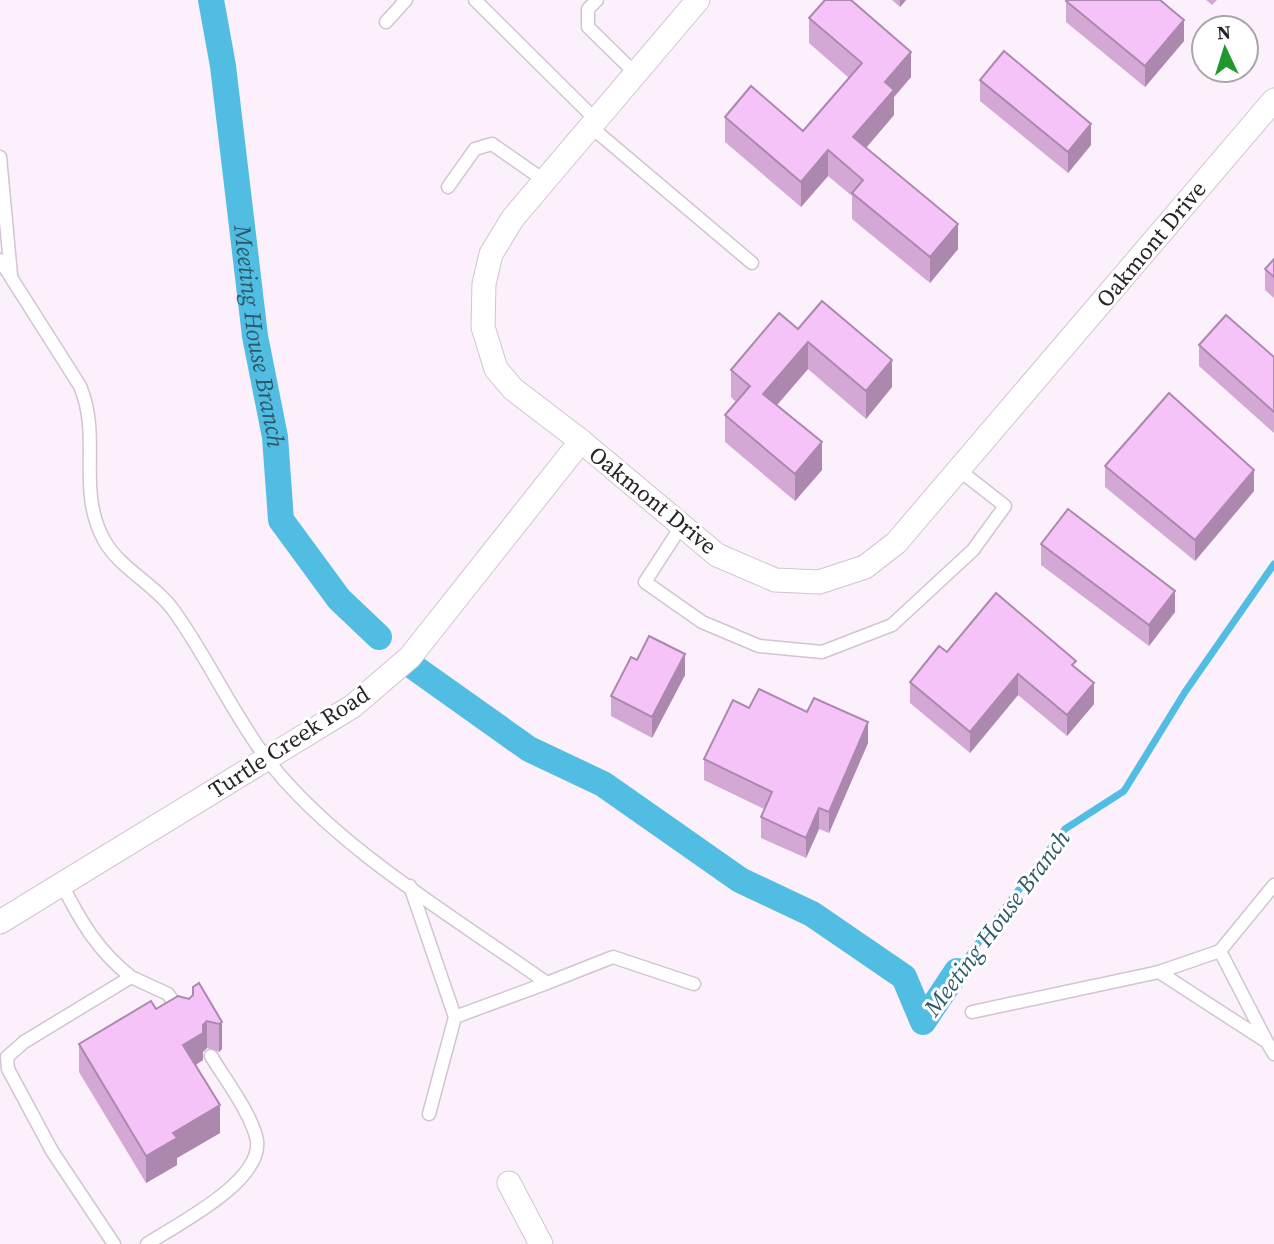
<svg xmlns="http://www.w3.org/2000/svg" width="1274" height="1244" font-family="'Source Serif 4',serif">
<rect width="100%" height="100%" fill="#fcf0fc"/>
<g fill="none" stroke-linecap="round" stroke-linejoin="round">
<path stroke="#51bde3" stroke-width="7" d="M957 971 1065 829 1124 791 1185 692 1274 564"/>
<g stroke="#51bde3" stroke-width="26">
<path id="s1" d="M211 0 223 66 255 336 275 437 281 520 339 599 379 637"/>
<path d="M415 668 529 749 603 784 740 880 812 914 904 977 923 1022 957 971"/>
</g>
<g stroke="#d0c5d0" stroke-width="15">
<g id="service">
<path d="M475 0 596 120"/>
<path d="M597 0 588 9V27L636 74"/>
<path d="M386 22 406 0"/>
<path d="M591 127 752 263"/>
<path d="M0 157 11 275"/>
<path d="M448 187 475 149 492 144 545 181"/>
<path d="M0 260 80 386C102 438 76 489 104 540 120 569 155 584 174 611 208 658 232 713 267 759 333 846 457 919 547 983L455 1017 410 886"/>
<path d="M682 525 645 582 702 622 759 646 822 652 892 625 973 550 1005 506 959 470"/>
<path d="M62 884C80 921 98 951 131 977L24 1042 7 1057 8 1069 52 1151 114 1244"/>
<path d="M1220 951 1274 885"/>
<path d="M131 977 168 994 180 1012"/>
<path d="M547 983 613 957 694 984"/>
<path d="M972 1012 1159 972"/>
<path d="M1267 1042 1159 972 1220 951 1267 1042 1274 1054"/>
<path d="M429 1114 455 1017"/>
<path d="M147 1244C176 1225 262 1182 257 1141 253 1116 225 1079 211 1056"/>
</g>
</g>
<g stroke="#d0c5d0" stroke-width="25">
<g id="minor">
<path d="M698 0 513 218 491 254 484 284 483 327 496 369 513 389 581 441 717 555 775 580 819 582 865 567 896 543 1274 100"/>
<path d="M0 922 353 706 410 657 581 441"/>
<path d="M509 1183 541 1244"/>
</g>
</g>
<use href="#service" stroke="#fff" stroke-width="12"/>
<use href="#minor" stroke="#fff" stroke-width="23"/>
</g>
<g fill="#d4a8d5">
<path d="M892 0H906L900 7Z"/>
<path d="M1206 0H1217L1212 5Z"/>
<path d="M1066 1 1184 41 1145 87 1066 22Z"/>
<path d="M809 18 911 77 894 97V115L866 148 958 249 930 283 852 219V196L828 176 801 207 725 142V117L803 131 849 78 809 43Z"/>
<path d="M980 80 1091 145 1068 173 980 101Z"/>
<path d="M1274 259V298L1265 290V269Z"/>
<path d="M798 329 892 387 866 419 808 369 777 405 822 470 795 501 725 442V415L736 402 731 397V370Z"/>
<path d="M1199 345 1274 357V433L1199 366Z"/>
<path d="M1105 466 1254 491 1195 561 1105 487Z"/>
<path d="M1041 544 1175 612 1149 646 1041 565Z"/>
<path d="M947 652 1076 669 1094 704 1067 736 1018 695 970 753 910 703V682Z"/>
<path d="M637 660 685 675 652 738 611 716V696Z"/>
<path d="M749 708 868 743 829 833 819 829 806 858 761 838V817L764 809 704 780V759Z"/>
<path d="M156 1009 222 1022V1049L219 1052 207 1048 203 1052V1060L196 1065 220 1133 177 1158V1165L146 1183 79 1072V1044Z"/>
</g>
<g fill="#ac88ae">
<path d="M900 0H906L900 7Z"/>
<path d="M1184 20V41L1145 87V66Z"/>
<path d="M911 52V77L894 97V115L853 163V137L885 82Z"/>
<path d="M1091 124V145L1068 173V152Z"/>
<path d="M828 150V176L801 207V182Z"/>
<path d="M958 224V249L930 283V257Z"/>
<path d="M808 342V369L763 421V394Z"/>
<path d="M892 360V387L866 419V391Z"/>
<path d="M822 442V470L795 501V474Z"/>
<path d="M1254 470V491L1195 561V540Z"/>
<path d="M1175 591V612L1149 646V625Z"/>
<path d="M685 654V675L652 738V717Z"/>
<path d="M1018 674V695L970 753V732Z"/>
<path d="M1094 683V704L1067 736V715Z"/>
<path d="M868 722V743L829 833V812Z"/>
<path d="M819 808V829L806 858V838Z"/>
<path d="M207 1021V1048L203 1052V1060L183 1072V1045Z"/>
<path d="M222 1022V1049L219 1052V1024Z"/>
<path d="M220 1105V1133L177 1158V1165L146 1183V1156L173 1133Z"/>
</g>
<g fill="#f6c3f8" stroke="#ac88ae" stroke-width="2">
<path d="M825 0H851L911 52 885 82 894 90 853 137 958 224 930 257 852 193 863 180 828 150 801 182 725 117 751 86 803 131 862 63 809 18Z"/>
<path d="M1067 0H1160L1184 20 1145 66 1066 1Z"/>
<path d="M1004 51 1091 124 1068 152 980 80Z"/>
<path d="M1274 259V277L1265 269Z"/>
<path d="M822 301 892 360 866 391 808 342 763 394 822 442 795 474 725 415 750 386 731 370 779 313 798 329Z"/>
<path d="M1226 315 1274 357V412L1199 345Z"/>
<path d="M1169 393 1254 470 1195 540 1105 466Z"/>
<path d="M1068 509 1175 591 1149 625 1041 544Z"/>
<path d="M996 593 1076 661 1072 665 1094 683 1067 715 1018 674 970 732 910 682 939 646 947 652Z"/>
<path d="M649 636 685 654 652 717 611 696 631 657 637 660Z"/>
<path d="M759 689 807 712 814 698 868 722 829 812 819 808 806 838 761 817 772 792 704 759 733 700 749 708Z"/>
<path d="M199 983 222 1022 219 1024 207 1021 203 1025V1033L183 1045 220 1105 173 1133 177 1138 146 1156 79 1044 151 1001 156 1009 178 996 189 999 193 995V987Z"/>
</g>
<g text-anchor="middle" stroke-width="6" stroke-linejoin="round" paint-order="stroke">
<g font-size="23" fill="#272327" stroke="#fff">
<text transform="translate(1151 244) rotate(-50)" y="8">Oakmont Drive</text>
<text transform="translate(653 500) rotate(39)" y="8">Oakmont Drive</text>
<text transform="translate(289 742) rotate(-33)" y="8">Turtle Creek Road</text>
</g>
<g font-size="24" font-style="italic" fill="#2d5a6b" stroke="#fff">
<text dy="8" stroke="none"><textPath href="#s1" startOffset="340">Meeting House Branch</textPath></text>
<text transform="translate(997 923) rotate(-53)" y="8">Meeting House Branch</text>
</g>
</g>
<g transform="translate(1225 49) rotate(356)"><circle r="33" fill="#ffffff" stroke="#a9a7a9" stroke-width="2"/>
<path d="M0-5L12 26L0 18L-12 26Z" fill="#1f992b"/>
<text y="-10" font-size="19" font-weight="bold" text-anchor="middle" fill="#272327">N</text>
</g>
</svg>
